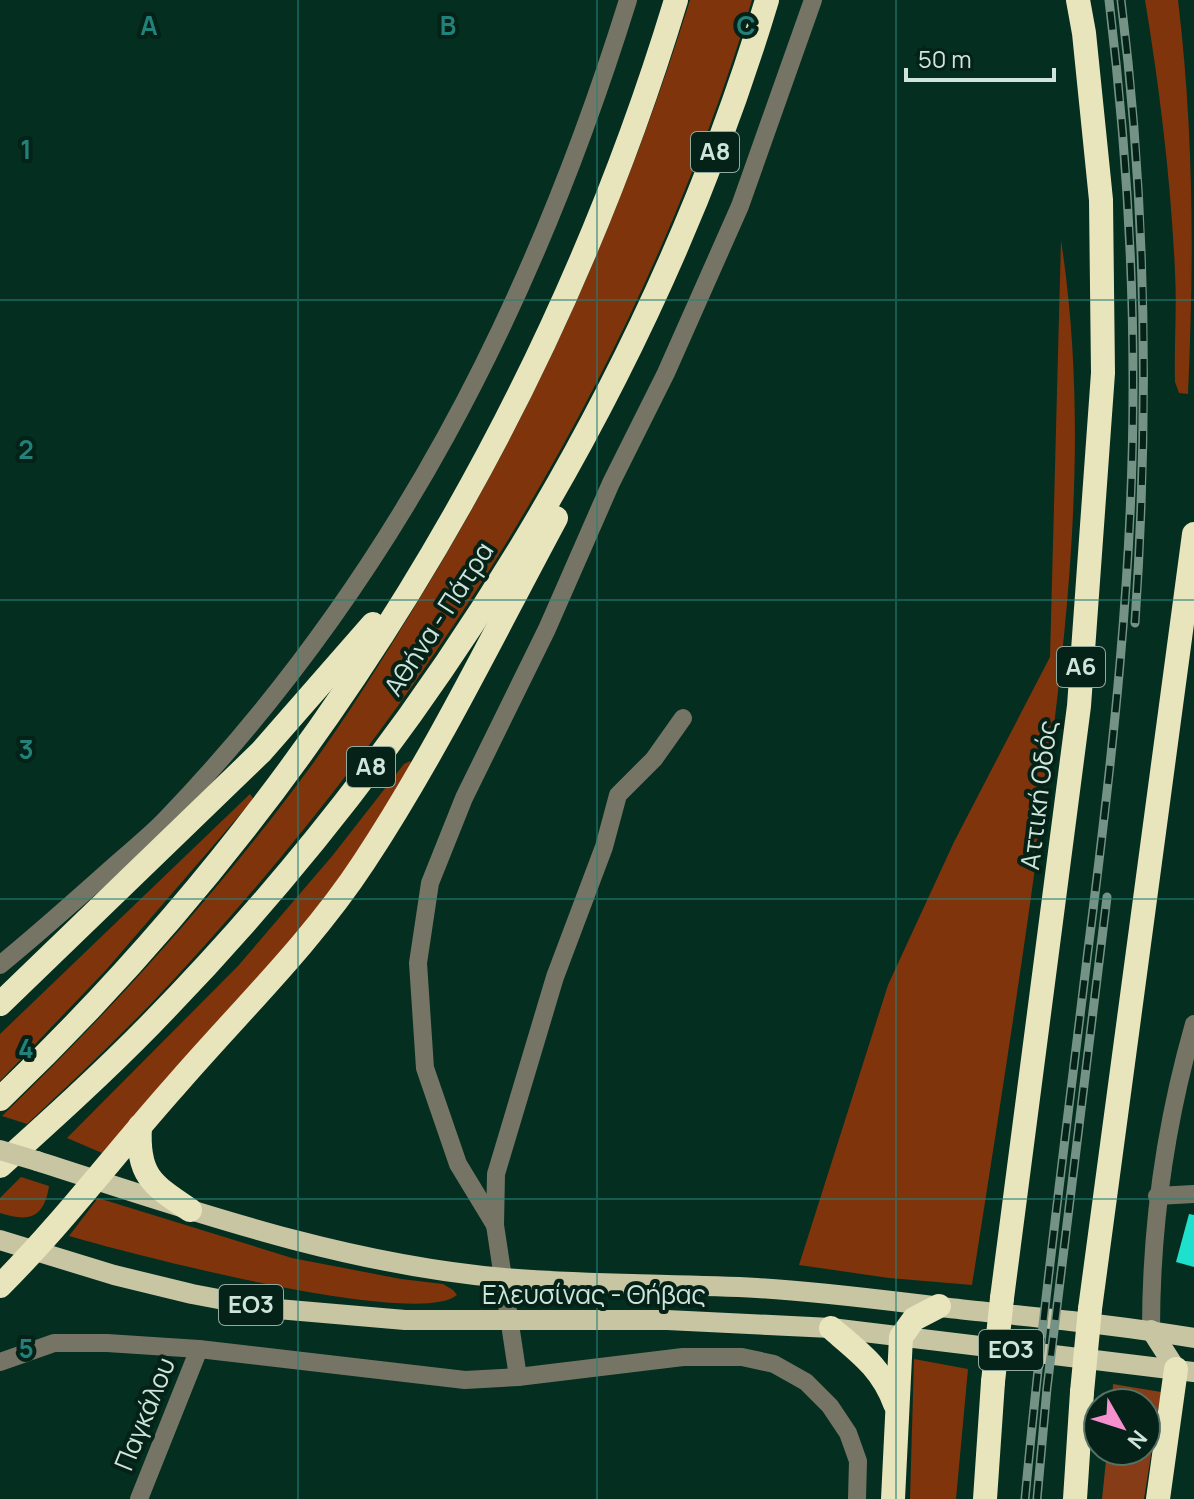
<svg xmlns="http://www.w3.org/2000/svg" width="1194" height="1499" viewBox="0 0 1194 1499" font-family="Manrope,sans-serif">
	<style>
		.green { fill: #7f340c }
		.forest { fill: #863c17 }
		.building { fill: #1de0cd }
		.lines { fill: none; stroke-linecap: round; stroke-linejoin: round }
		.minor { stroke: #767565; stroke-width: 18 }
		.major { stroke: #c8c5a3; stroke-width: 20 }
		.highway { stroke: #e8e5bc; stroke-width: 24 }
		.rail-casing { stroke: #749386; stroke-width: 9 }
		.rail { stroke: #042217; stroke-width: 6; stroke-dasharray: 18; stroke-linecap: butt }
		.major-bridge { stroke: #c8c5a3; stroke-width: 20 }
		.highway-bridge { stroke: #e8e5bc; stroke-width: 24 }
		.grid { fill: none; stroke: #228179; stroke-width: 2; stroke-opacity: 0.55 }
		.labels { text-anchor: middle; stroke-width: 8; stroke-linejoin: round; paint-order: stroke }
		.shield { fill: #042217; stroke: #92aaa0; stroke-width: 2 }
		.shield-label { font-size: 24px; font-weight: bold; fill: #cfe4da }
		.street-label { font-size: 26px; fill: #cfe4da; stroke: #042217 }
		.grid-label { font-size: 26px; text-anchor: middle; font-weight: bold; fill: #228179; stroke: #042217; stroke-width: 8; stroke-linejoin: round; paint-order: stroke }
	</style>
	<rect width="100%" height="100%" fill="#042e1f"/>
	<!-- green -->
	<g class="green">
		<path d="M690 0H752C643 361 440 689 186 966 136 1022 81 1073 27 1124L2 1116C116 1006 221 889 314 762 349 713 381 662 412 611 532 417 622 217 690 0Z"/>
		<path d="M1145 0H1178C1194 133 1194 261 1188 394L1179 393 1175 382C1174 346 1177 309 1175 272 1171 181 1160 91 1145 0Z"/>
		<path d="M1061 240C1089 423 1070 607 1046 788 1024 954 998 1120 972 1285L889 1278 799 1265 888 985 954 842 1050 657Z"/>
		<path d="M410 761 413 768C394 799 376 832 354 861 278 964 187 1056 102 1153L67 1138 238 966 333 855 404 764Z"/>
		<polygon points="250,794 253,798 250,803 106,970 0,1081 0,1034"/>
		<path d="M21 1177 49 1186C44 1219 28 1222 0 1213V1198Z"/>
		<path d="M98 1198 292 1258 401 1279 443 1284 453 1290 457 1295C417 1329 127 1253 69 1236Z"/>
		<polygon points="914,1359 968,1369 956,1499 910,1499"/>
	</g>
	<!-- forest -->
	<polygon class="forest" points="1113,1384 1161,1392 1144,1499 1102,1499 1107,1451 1146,1451 1146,1403 1112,1403"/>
	<!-- building -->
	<polygon class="building" points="1189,1214 1194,1215 1194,1267 1176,1262"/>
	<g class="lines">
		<!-- minor -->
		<g class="minor">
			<path d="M0 965C39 933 76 900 114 866 132 850 151 835 167 818 392 583 532 308 628 0"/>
			<polyline points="1157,1196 1194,1194"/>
			<polyline points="495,1225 458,1164 425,1068 418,963 430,883 464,798 547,629 611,483 666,373 740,206 813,0"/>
			<path d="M1151 1330C1151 1226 1165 1125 1194 1024"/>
			<polyline points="0,1362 54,1343 107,1343 199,1349 465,1380 518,1377 683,1357 742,1357 774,1364 806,1382 830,1406 848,1433 858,1461 857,1499"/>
			<polyline points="518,1377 495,1225 496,1174 555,977 604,847 618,795 654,759 683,718"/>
			<polyline points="139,1499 199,1349"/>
		</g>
		<!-- major -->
		<g class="major">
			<path d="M37 1161C190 1210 342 1264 504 1278 588 1285 673 1284 757 1288 827 1292 897 1302 967 1310 1042 1318 1119 1325 1194 1338"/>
			<polyline points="0,1240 114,1275 192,1294 266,1308 405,1320 667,1320 831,1328 1194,1372"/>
			<polyline points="1151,1330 1176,1369"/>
		</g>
		<!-- highway -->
		<g class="highway">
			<polyline points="0,1004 261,752 373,624"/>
			<path d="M0 1099C314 799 550 416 676 0"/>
			<path d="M140 1126C137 1175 151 1184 190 1210"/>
			<path d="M0 1166C51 1120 102 1074 150 1025 428 741 652 382 767 0"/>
			<path d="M0 1286C63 1223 117 1151 176 1085 239 1012 311 943 364 862 436 753 494 633 556 518"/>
			<polyline points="1002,1298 1079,706 1103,373 1101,200 1084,33 1078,0"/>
			<polyline points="1090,1309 1194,534"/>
			<path d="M831 1328C859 1352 882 1368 895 1404"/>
			<polyline points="893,1499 901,1337 914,1319 939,1306"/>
			<polyline points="985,1499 993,1382"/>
			<polyline points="1075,1499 1082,1392"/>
			<polyline points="1158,1499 1176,1369"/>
		</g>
		<defs>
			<g id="rail">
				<path d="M1121 0C1147 209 1149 413 1135 623"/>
				<path d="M1025 1499C1042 1316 1066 1133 1088 950 1112 761 1134 569 1133 377 1133 251 1124 125 1109 0"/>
				<polyline points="1037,1499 1047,1388 1107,897"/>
			</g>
		</defs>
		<!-- rail casing -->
		<use href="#rail" class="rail-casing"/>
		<!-- rail -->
		<use href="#rail" class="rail"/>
		<!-- major-bridge -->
		<polyline class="major-bridge" points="0,1150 37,1161"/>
		<!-- highway-bridge -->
		<g class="highway-bridge">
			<polyline points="993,1382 1002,1298"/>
			<polyline points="1082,1392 1090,1309"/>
		</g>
	</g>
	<!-- grid -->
	<path class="grid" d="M298 0V1499M597 0V1499M896 0V1499M0 300H1194M0 600H1194M0 899H1194M0 1199H1194"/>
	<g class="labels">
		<!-- shield labels -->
		<g class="shield">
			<rect x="691" y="132" width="48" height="40" rx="6"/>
			<rect x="1057" y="647" width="48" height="40" rx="6"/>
			<rect x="347" y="747" width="48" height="40" rx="6"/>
			<rect x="219" y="1285" width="64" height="40" rx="6"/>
			<rect x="979" y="1330" width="64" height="40" rx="6"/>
		</g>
		<g class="shield-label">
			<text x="715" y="160">Α8</text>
			<text x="1081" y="675">Α6</text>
			<text x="371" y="775">Α8</text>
			<text x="251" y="1313">ΕΟ3</text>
			<text x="1011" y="1358">ΕΟ3</text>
		</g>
		<!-- street labels -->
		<g class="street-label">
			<text transform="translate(439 619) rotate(-57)" y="9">Αθήνα - Πάτρα</text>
			<text transform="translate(1039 795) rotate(-83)" y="9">Αττική Οδός</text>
			<text x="594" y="1304">Ελευσίνας - Θήβας</text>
			<text transform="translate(145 1414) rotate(-68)" y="9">Παγκάλου</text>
		</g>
	</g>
	<g class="grid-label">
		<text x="149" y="35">A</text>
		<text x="448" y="35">B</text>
		<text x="746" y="35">C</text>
		<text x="26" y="159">1</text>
		<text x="26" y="459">2</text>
		<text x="26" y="759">3</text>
		<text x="26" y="1058">4</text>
		<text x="26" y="1358">5</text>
	</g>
	<!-- north arrow -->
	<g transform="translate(1122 1427) rotate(129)"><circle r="38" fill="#042217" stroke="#557065" stroke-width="2"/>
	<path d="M0-6L14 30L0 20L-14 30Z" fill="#f790ce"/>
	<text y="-12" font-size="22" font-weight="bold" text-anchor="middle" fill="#cfe4da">N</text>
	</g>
	<!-- scale -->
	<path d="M906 68v12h148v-12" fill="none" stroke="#cfe4da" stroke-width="4"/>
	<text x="918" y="68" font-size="24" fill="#cfe4da" stroke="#042217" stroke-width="6" paint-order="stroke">50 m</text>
</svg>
